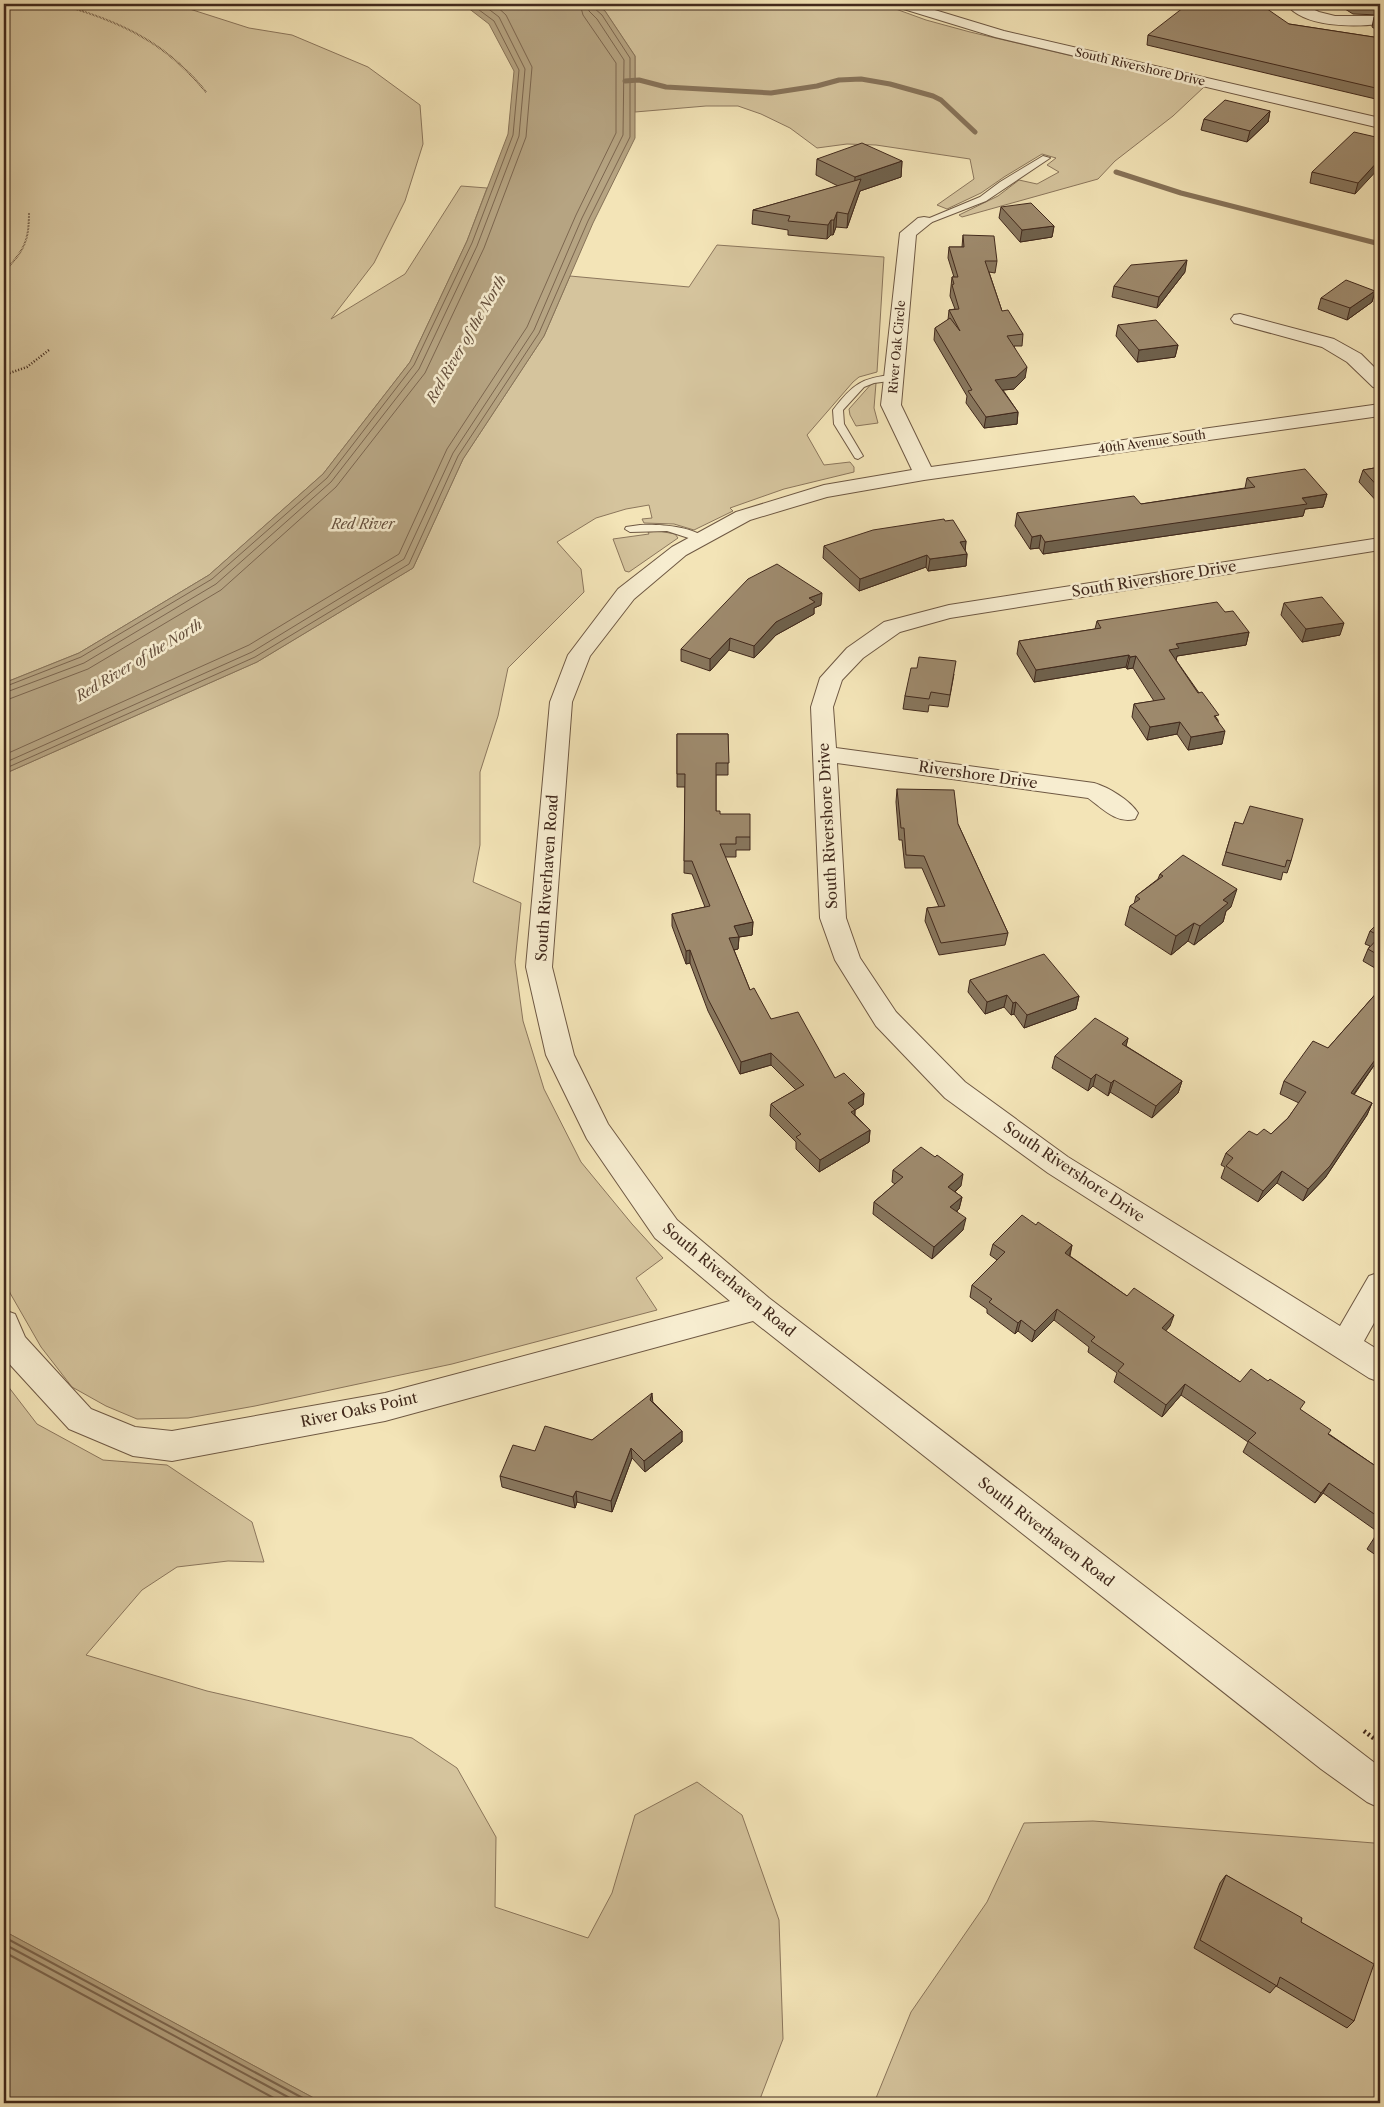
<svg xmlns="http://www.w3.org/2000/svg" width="1384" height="2107" viewBox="0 0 1384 2107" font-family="'Libre Caslon Text',serif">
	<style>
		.green { fill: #d5c49d; stroke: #8b765c }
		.water { fill: #b6a482; stroke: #877359 }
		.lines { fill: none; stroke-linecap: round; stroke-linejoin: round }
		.shore-far1 { stroke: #7c664f; stroke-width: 1 }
		.shore { stroke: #7c664f; stroke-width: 2 }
		.stream { stroke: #877359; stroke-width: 5 }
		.service-casing { stroke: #6e5843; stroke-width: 2 }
		.minor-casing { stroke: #6e5843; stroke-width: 2 }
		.path-far2 { stroke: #41291c; stroke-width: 2; stroke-dasharray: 0.5 1; stroke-linecap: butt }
		.path-far1 { stroke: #41291c; stroke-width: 2.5; stroke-dasharray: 1 2; stroke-linecap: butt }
		.path { stroke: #41291c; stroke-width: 4.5; stroke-dasharray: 2 3; stroke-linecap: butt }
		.service { fill: #f7edd0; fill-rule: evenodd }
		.minor { fill: #f7edd0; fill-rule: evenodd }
		.wall { fill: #88775e; stroke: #41291c }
		.shaded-wall { fill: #6f614c; stroke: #41291c }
		.building { fill: #9e8a6d; stroke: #41291c }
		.labels { text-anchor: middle; stroke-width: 5; stroke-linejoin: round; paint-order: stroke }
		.far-street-label { font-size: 12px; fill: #41291c; stroke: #f7edd0 }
		.far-water-label { font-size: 14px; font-style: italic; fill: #644e3b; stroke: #f7edd0 }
		.street-label { font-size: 15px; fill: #41291c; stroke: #f7edd0 }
	</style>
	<rect width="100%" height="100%" fill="#f3e4b7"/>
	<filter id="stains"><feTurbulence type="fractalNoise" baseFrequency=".004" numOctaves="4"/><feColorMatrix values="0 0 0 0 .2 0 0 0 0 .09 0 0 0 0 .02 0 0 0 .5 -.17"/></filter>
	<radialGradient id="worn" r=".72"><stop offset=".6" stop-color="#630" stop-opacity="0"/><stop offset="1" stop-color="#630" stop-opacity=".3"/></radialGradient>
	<!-- green -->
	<g class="green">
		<polygon points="4,4 174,4 249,28 292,35 368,67 420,105 423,144 405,201 374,263 331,319 405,274 461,186 487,188 467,241 410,362 323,474 209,575 79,653 4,683"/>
		<polygon points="596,4 882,4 926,20 970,32 1204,87 1173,116 1115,161 1098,179 962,217 959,215 998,196 1019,180 1037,184 1059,172 1047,165 1056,158 1042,154 1004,177 981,193 947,209 937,205 974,179 970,159 876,145 847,144 817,148 790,128 761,114 738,106 706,106 635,112 635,56 605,11"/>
		<polygon points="717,245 884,257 877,372 859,377 853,382 807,435 824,465 850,462 854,467 854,472 784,489 730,508 733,511 694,530 674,524 644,523 642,519 652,518 649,505 626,509 596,518 557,542 581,569 584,592 508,668 498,716 480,772 480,845 473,882 521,903 515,962 523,1021 544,1089 581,1162 632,1224 663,1258 636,1278 657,1310 452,1364 255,1406 188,1418 137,1419 106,1406 72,1387 41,1347 10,1293 4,1273 4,774 257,662 413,568 463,459 544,336 570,276 689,287"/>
		<polygon points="873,382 876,383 874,408 878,423 856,426 850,415 849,409"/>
		<polygon points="659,531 675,534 678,538 629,572 625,571 613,539 649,534 648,532"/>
		<polygon points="4,1381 37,1424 103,1460 167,1465 252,1522 264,1562 228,1561 177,1567 142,1590 86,1655 207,1691 412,1738 457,1768 496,1837 495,1907 588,1938 612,1893 635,1815 697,1782 742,1815 779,1920 783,2039 760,2099 764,2103 323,2103 4,1931"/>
		<polygon points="1093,1821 1374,1843 1380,1848 1380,2103 874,2103 911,2012 987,1902 1024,1823"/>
	</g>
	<!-- water -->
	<g class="water">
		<polygon points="463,4 596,4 605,11 635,56 635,138 593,223 544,336 463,459 413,568 257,662 4,774 4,683 79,653 209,575 323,474 410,362 467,241 508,134 514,71 489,24"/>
		<polygon points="4,1931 32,1946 323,2103 4,2103"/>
	</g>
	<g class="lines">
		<!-- shore-far1 -->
		<g class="shore-far1">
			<polyline points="4,687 81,657 212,579 327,478 414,365 472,243 513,135 519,70 494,21 471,4"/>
			<polyline points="4,693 84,663 216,584 331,482 419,369 477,246 519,136 525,69 499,17 482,4"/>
			<polyline points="4,701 88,669 221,590 336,487 425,373 484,248 526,137 532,67 506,15 494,4"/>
			<polyline points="4,755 249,645 399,554 447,449 527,327 576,215 616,133 616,63 583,15 580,4"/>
			<polyline points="4,763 252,652 404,559 453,453 534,330 582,218 623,135 624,60 597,19 589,11 587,4"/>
			<polyline points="4,769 255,657 409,564 458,456 539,333 588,221 630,137 630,58 602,15 594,8 594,4"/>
		</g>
		<!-- shore -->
		<g class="shore">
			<polyline points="4,1937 312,2103"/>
			<polyline points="4,1944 299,2103"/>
			<polyline points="4,1952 283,2103"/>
		</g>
		<!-- stream -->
		<g class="stream">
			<polyline points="625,81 639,80 666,87 771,93 817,86 839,80 861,79 890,84 933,96 941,100 975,132"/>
			<polyline points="1116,172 1181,193 1380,244"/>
		</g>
		<defs>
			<g id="service">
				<polygon points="1043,156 1050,158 986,201 927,224 920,222 980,197 1000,182"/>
				<path d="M894 375 897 376V380L874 383 864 387 843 410 844 424 863 456 858 459 855 458 834 424 833 410C852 385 862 377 894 375Z"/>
				<path d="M640 525C658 524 693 526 706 539L701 542 667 531 630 532 625 529 626 527Z"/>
			</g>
			<g id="minor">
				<polygon points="895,4 915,4 1004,31 1380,118 1380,128 995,37 897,7"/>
				<path d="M1286 4H1302L1319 12 1335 16H1380V24C1354 27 1304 28 1286 4Z"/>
				<polygon points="924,217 930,218 932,222 916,235 901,405 931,467 1380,404 1380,416 924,480 827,497 750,520 686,555 634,599 590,656 572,702 552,967 574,1055 608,1124 677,1220 769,1298 1380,1767 1380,1808 1367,1802 1321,1769 753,1321 385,1421 172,1461 133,1456 69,1429 4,1358 4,1310 15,1314 25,1337 91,1409 135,1427 172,1431 385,1393 730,1301 655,1238 587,1139 546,1055 526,967 550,702 568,655 618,589 672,547 736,512 824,485 912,470 881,405 900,233 918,218"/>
				<polygon points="1240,314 1334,339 1361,354 1380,373 1380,389 1373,387 1347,362 1322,347 1234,323 1231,319 1234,315"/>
				<path d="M1380 538V550L950 618 900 632 863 658 842 680 833 707 836 748 1094 783C1108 787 1130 800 1138 813L1135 819C1116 824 1102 808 1088 798L837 763 846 918 860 958 896 1012 965 1082 1068 1157 1340 1326 1369 1276 1380 1272V1312L1364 1341 1380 1351V1382L1369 1378 1048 1173 945 1098 876 1026 835 960 820 918 811 707 820 678 847 648 884 622 949 605Z"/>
			</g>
		</defs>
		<!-- service casing -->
		<use href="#service" class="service-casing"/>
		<!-- minor casing -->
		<use href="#minor" class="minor-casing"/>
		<!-- path-far2 -->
		<g class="path-far2">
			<polyline points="4,4 6,4"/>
			<path d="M59 4C121 22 164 41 206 92"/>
			<path d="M4 272C24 250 29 242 29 212"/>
		</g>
		<!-- path-far1 -->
		<polyline class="path-far1" points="4,375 27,367 49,350"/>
		<!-- path -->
		<polyline class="path" points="1364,1731 1380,1743"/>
		<!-- service -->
		<use href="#service" class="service"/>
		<!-- minor -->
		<use href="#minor" class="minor"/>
	</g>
	<!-- wall -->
	<g class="wall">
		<polygon points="975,4 1009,4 986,7"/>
		<polygon points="1337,4 1380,4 1380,15 1353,14"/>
		<polygon points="1380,16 1380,32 1372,27 1374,17"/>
		<polygon points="1289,24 1380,38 1380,100 1147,45 1148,35"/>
		<polygon points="1270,111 1268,122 1247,142 1201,130 1204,119"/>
		<polygon points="1380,138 1355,194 1310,183 1312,172"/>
		<polygon points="817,159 902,161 901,177 860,191 847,228 836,227 833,235 831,235 827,239 788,235 788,230 752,224 753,210 838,186 816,175"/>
		<polygon points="1001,207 1054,226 1052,237 1020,242 999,218"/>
		<polygon points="963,235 997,261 995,273 989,272 1002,311 1023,334 1022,346 1014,346 1025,378 1014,389 1003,390 1018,412 1017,424 984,428 966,403 967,396 934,340 935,328 948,320 949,310 955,309 950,296 952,277 954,277 948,258 949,247 962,247"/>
		<polygon points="1185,272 1157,308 1112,297 1114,286"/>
		<polygon points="1375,291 1372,302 1347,320 1318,309 1321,298"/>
		<polygon points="1118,325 1178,345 1175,357 1137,362 1116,336"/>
		<polygon points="1380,467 1380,505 1359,482 1363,470"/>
		<polygon points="1247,478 1327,494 1323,507 1305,509 1303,516 1043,554 1039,548 1030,549 1015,526 1017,513 1141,504 1245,488"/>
		<polygon points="945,521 966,541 965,550 967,554 966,566 928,571 926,567 859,591 823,558 824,546"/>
		<polygon points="1284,603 1340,635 1302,642 1281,615"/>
		<polygon points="821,605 814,608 814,614 776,635 754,658 729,650 710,671 681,661 681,649"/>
		<polygon points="1225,612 1249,632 1246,645 1177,656 1176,660 1218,720 1222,744 1188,750 1177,734 1147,740 1132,717 1134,704 1154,701 1133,668 1127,669 1126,667 1034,682 1017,654 1019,641 1095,629 1097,621"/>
		<polygon points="917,668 954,674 948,707 929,705 928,712 903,709 905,696"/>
		<polygon points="677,734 728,734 728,775 716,775 716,811 750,837 750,850 736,850 736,857 725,857 753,922 752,935 739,937 738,949 734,950 750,990 771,1019 835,1078 864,1093 863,1105 855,1110 855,1115 870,1130 869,1142 819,1172 796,1149 796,1142 770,1116 771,1104 796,1090 771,1065 740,1074 708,1011 690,963 686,964 672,926 672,914 705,907 692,874 684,873 685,787 677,787"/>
		<polygon points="897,789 958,824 1008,933 1005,945 939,955 925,921 927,908 939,907 922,868 905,868 902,840 899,840 896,802"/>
		<polygon points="1235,822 1291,861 1287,873 1283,872 1281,880 1222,865"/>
		<polygon points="1160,874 1231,907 1226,911 1223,922 1194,945 1188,941 1171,955 1125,925 1130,906 1134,904 1136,896 1158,879"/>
		<polygon points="1380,921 1380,971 1363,961 1368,949 1370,946 1365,944 1370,931"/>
		<polygon points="970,980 1079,996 1076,1009 1024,1028 1014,1014 1011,1015 1004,1007 985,1014 968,992"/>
		<polygon points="1380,989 1380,1068 1375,1064 1354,1095 1372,1103 1367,1115 1325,1178 1303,1201 1277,1183 1258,1202 1221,1178 1225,1167 1221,1165 1226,1153 1257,1135 1271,1134 1288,1118 1299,1103 1280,1094 1284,1081 1328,1048"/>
		<polygon points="1128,1038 1126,1046 1182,1081 1178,1093 1152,1118 1110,1092 1108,1096 1093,1086 1088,1091 1052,1068 1055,1056"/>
		<polygon points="893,1170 961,1186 955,1192 962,1197 959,1209 957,1211 963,1230 932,1259 873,1214 874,1202 895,1184 892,1182"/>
		<polygon points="1036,1225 1072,1245 1070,1256 1170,1326 1165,1331 1240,1382 1301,1410 1329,1434 1380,1469 1380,1468 1380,1558 1367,1549 1378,1532 1323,1493 1315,1503 1243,1452 1248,1442 1181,1395 1162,1417 1114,1382 1117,1373 1088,1352 1089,1347 1054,1320 1032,1342 1018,1331 1015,1334 987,1313 987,1309 970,1297 972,1285 997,1260 990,1255 993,1244"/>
		<polygon points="653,1402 682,1431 682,1442 645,1472 632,1458 612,1512 577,1502 575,1508 502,1487 500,1476 535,1451 592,1440"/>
		<polygon points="1226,1875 1301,1922 1354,2021 1347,2028 1276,1986 1270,1993 1194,1948 1220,1883"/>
	</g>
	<!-- shaded-wall -->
	<g class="shaded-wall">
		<polygon points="987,4 1009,4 986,7"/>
		<polygon points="1270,111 1268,122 1247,142 1250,131"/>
		<polygon points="1380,159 1380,167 1355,194 1358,183"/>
		<polygon points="902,161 901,177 860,191 847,228 848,214 854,193 855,177"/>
		<polygon points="837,212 836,227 833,235 834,220"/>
		<polygon points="831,220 831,235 827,239 828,225"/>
		<polygon points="1054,226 1052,237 1020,242 1022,230"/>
		<polygon points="1187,260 1185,272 1157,308 1159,297"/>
		<polygon points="1375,291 1372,302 1347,320 1350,308"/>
		<polygon points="1178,345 1175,357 1137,362 1139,350"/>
		<polygon points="1027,367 1025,378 1014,389 993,391 995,380"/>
		<polygon points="1018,412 1017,424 984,428 986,417"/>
		<polygon points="1327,494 1323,507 1305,509 1303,516 1043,554 1045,542"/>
		<polygon points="1041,535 1039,548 1030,549 1032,537"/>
		<polygon points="966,541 965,553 960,542"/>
		<polygon points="967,554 966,566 928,571 930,559"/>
		<polygon points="927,555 926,567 859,591 860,579"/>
		<polygon points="822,593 821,605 814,608 814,614 776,635 754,658 754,646 776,622 809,598"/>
		<polygon points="1344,623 1340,635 1302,642 1306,629"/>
		<polygon points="1249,632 1246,645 1177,656 1176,661 1169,650 1176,644"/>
		<polygon points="730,638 729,650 710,671 710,659"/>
		<polygon points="1129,655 1126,667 1034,682 1036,670"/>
		<polygon points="1136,656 1133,668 1127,669 1130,657"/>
		<polygon points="1180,722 1177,734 1147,740 1150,727"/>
		<polygon points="1225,731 1222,744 1188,750 1191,737"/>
		<polygon points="1237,889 1231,907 1226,911 1223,922 1194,945 1200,926 1223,900"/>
		<polygon points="753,922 752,935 739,937 738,949 729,951 729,938 734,926"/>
		<polygon points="1194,923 1188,941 1171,955 1176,936"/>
		<polygon points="690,950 690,963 686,964 686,951"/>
		<polygon points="1007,995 1004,1007 985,1014 987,1002"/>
		<polygon points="1079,996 1076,1009 1024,1028 1027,1015"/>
		<polygon points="1016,1002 1014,1014 1011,1015 1013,1003"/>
		<polygon points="1128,1038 1125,1050 1122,1044"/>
		<polygon points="1380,1052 1375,1064 1346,1105 1351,1093"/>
		<polygon points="771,1053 771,1065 740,1074 741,1062"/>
		<polygon points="1096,1074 1093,1086 1088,1091 1091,1079"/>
		<polygon points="1114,1080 1110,1092 1108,1096 1111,1083"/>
		<polygon points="1182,1081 1178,1093 1152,1118 1156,1106"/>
		<polygon points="864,1093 863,1105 855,1110 854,1122 848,1103"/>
		<polygon points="1372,1103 1367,1115 1325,1178 1303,1201 1308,1189"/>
		<polygon points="870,1130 869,1142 819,1172 820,1160"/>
		<polygon points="1282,1171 1277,1183 1258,1202 1263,1191"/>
		<polygon points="963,1174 961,1186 946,1199 948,1187"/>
		<polygon points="962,1197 959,1209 948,1218 950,1207"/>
		<polygon points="966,1218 963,1230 932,1259 934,1247"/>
		<polygon points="1072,1245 1069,1257 1065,1253"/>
		<polygon points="1057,1309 1054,1320 1032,1342 1035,1331"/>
		<polygon points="1174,1315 1170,1326 1158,1340 1162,1328"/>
		<polygon points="1021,1320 1018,1331 1015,1334 1018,1323"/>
		<polygon points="1185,1384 1181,1395 1162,1417 1166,1405"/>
		<polygon points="652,1393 653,1404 650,1400"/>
		<polygon points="682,1431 682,1442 645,1472 644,1461"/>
		<polygon points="631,1448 632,1458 612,1512 611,1501"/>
		<polygon points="1329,1483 1323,1493 1315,1503 1321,1493"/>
		<polygon points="576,1491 577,1502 575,1508 573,1497"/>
	</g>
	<!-- building -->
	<g class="building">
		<polygon points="1188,4 1260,4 1289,24 1380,38 1380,89 1148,35"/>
		<polygon points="1355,4 1380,4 1380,5"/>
		<polygon points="1380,16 1380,20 1374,17"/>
		<polygon points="1225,100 1270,111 1250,131 1204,119"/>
		<polygon points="1354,132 1380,138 1380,159 1358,183 1312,172"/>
		<polygon points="862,143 902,161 855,177 817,159"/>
		<polygon points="861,179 848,214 837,212 834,220 831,220 828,225 788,221 790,216 753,210"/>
		<polygon points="1031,203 1054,226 1022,230 1001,207"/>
		<polygon points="963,235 994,236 997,261 985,261 1002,311 1008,310 1023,334 1007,336 1027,367 1016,377 995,380 1018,412 986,417 968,391 972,390 935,328 950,318 960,331 949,310 959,309 952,285 954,284 952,277 958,277 949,247 964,247"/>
		<polygon points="1187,260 1159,297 1114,286 1131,265"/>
		<polygon points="1346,280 1375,291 1350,308 1321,298"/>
		<polygon points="1156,320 1178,345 1139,350 1118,325"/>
		<polygon points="1380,467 1380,489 1363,470"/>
		<polygon points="1305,469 1327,494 1302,498 1307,504 1045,542 1041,535 1032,537 1017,513 1134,496 1141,504 1255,487 1247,478"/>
		<polygon points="944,519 945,521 953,520 966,541 960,542 967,554 930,559 927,555 860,579 824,546 873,530"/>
		<polygon points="777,564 822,593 809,598 815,602 776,622 754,646 730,638 710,659 681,649 748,579"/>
		<polygon points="1322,597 1344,623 1306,629 1284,603"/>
		<polygon points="1217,602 1225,612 1233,611 1249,632 1176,644 1179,648 1169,650 1198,693 1202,692 1219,715 1214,716 1225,731 1191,737 1180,722 1150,727 1134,704 1165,699 1136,656 1130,657 1129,655 1036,670 1019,641 1101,628 1097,621"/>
		<polygon points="919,657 956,661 950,695 931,692 929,699 905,696 911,668 917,668"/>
		<polygon points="677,734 728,734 729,763 716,763 716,811 720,811 720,814 750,814 750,837 736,837 736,844 720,844 753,922 734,926 739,937 729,938 750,990 754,988 771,1019 798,1012 835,1078 844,1073 864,1093 848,1103 855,1110 851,1112 870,1130 820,1160 796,1137 801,1134 771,1104 804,1085 771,1053 741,1062 708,999 690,950 686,951 672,914 710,906 692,861 684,861 685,774 677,774"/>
		<polygon points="897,789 954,790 958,824 1008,933 941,943 927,908 945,906 924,856 906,855 904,828 901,828"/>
		<polygon points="1250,806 1303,819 1291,861 1287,860 1285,867 1226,852 1235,822 1243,824"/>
		<polygon points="1183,855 1237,889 1223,900 1228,903 1200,926 1194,923 1176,936 1130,906 1140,899 1136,896 1163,876 1160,874"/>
		<polygon points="1380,921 1380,956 1368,949 1380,936 1370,931"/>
		<polygon points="1044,954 1079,996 1027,1015 1016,1002 1013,1003 1007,995 987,1002 970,980"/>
		<polygon points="1380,989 1380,1053 1351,1093 1372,1103 1330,1166 1308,1189 1282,1171 1263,1191 1226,1166 1233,1158 1226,1153 1249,1131 1257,1135 1264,1129 1271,1134 1288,1118 1306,1092 1284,1081 1313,1041 1328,1048"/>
		<polygon points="1095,1018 1128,1038 1122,1044 1182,1081 1156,1106 1114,1080 1111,1083 1096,1074 1091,1079 1055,1056"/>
		<polygon points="921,1147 935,1157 937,1155 963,1174 948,1187 962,1197 950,1207 966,1218 934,1247 874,1202 903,1177 893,1170"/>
		<polygon points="1022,1215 1036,1225 1038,1222 1072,1245 1065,1253 1127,1296 1134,1288 1174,1315 1162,1328 1240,1382 1251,1369 1268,1381 1270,1379 1305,1402 1300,1409 1331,1430 1328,1434 1380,1469 1380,1468 1380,1518 1329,1483 1321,1493 1248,1441 1256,1433 1185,1384 1166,1405 1118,1371 1124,1364 1091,1341 1095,1337 1057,1309 1035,1331 1021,1320 1018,1323 989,1302 992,1299 972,1285 1005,1252 993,1244"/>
		<polygon points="652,1393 650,1400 682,1431 644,1461 631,1448 611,1501 576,1491 573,1497 500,1476 513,1445 535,1451 545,1426 592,1440"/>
		<polygon points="1380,1530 1380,1543 1374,1538"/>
		<polygon points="1226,1875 1302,1918 1301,1922 1374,1964 1354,2021 1280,1977 1277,1986 1200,1940"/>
	</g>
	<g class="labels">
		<!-- far-street labels -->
		<g class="far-street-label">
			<text transform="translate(1140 67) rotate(13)" y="4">South Rivershore Drive</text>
			<text transform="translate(897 347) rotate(-85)" y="4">River Oak Circle</text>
			<text transform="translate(1152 442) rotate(-8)" y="4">40th Avenue South</text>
		</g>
		<!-- far-water labels -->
		<g class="far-water-label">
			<text transform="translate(466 339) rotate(-60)" y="5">Red River of the North</text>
			<text x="363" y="529">Red River</text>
			<text transform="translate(139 660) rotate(-31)" y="5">Red River of the North</text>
		</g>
		<!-- street labels -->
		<g class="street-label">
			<text transform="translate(1154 579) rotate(-9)" y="5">South Rivershore Drive</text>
			<text transform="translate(978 775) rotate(8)" y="5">Rivershore Drive</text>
			<text transform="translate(828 826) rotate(-93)" y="5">South Rivershore Drive</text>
			<text transform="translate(547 878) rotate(-86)" y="5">South Riverhaven Road</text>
			<text transform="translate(1074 1172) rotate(34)" y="5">South Rivershore Drive</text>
			<text transform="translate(729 1280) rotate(40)" y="5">South Riverhaven Road</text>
			<text transform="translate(359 1410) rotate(-12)" y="5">River Oaks Point</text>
			<text transform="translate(1046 1532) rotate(38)" y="5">South Riverhaven Road</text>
		</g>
	</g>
	<!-- margin -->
	<rect width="1384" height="2107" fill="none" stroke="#f3e4b7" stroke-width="20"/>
	<rect x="5" y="5" width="1374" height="2097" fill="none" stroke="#41291c" stroke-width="2.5"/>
	<rect x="10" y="10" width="1364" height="2087" fill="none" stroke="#41291c"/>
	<rect width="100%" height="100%" filter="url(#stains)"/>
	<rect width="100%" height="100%" fill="url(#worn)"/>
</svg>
